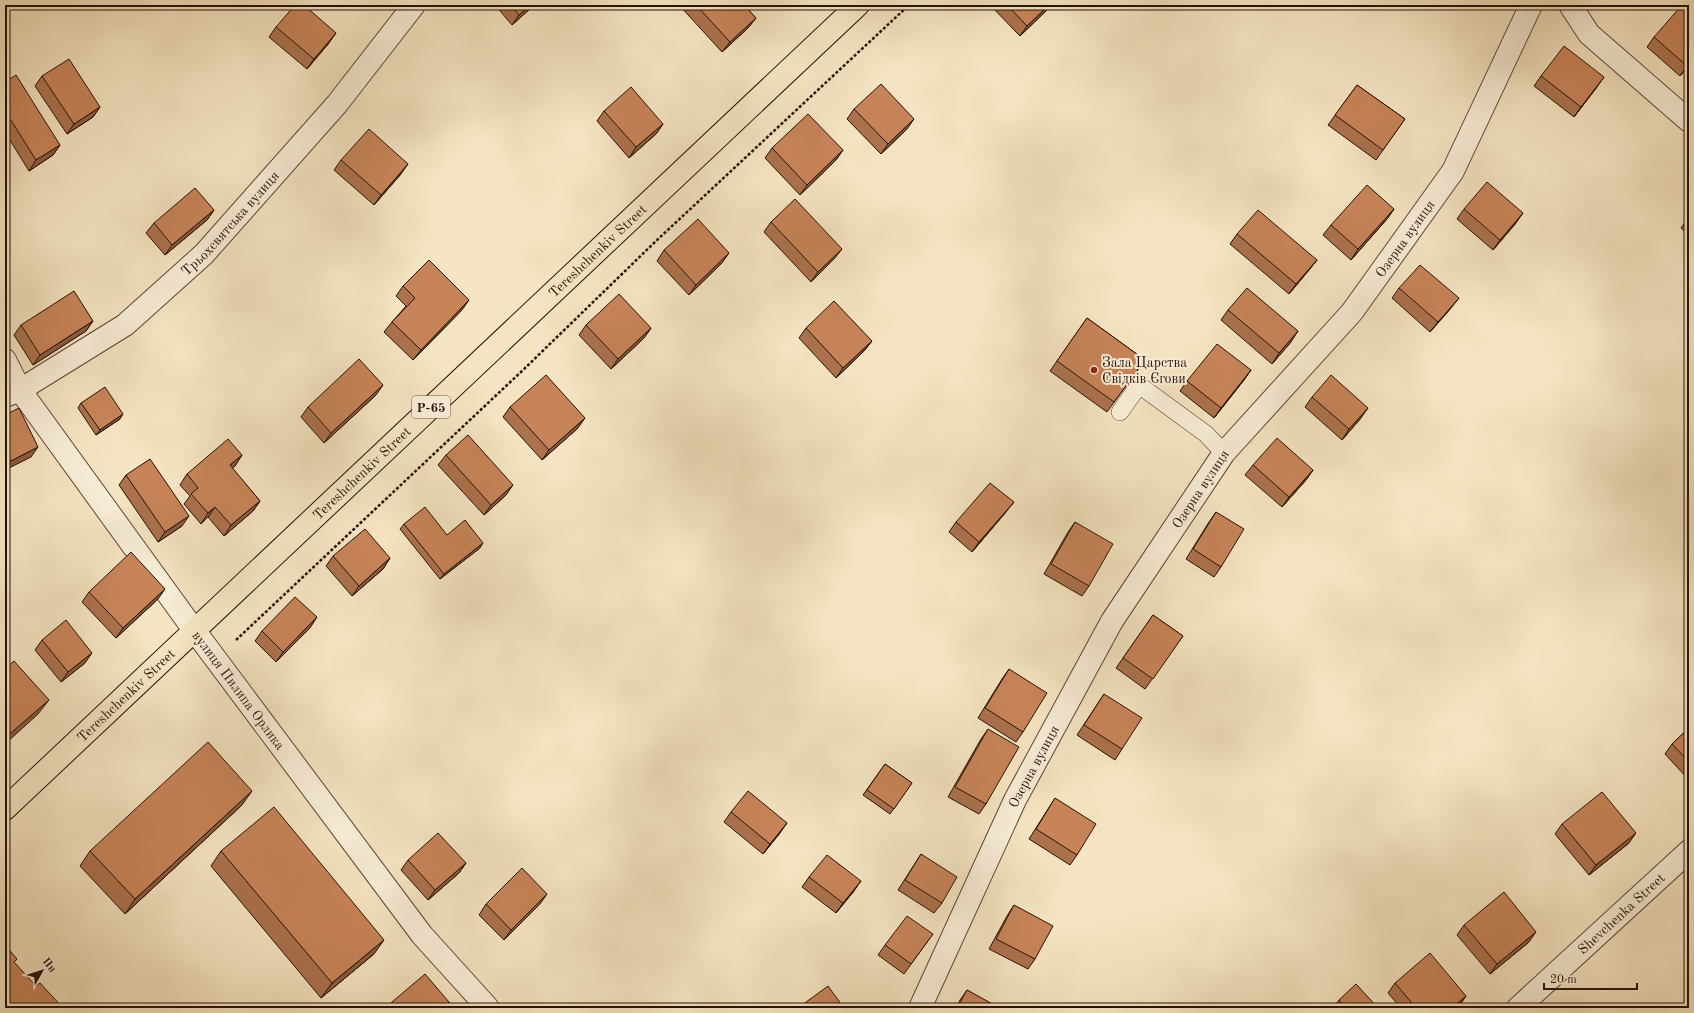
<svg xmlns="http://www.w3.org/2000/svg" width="1694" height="1013" viewBox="0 0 1694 1013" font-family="'Old Standard TT',serif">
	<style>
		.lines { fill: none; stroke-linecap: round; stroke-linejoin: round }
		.service-casing { stroke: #5a4536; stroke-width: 18 }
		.minor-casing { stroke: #5a4536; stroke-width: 24 }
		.primary-casing { stroke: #261008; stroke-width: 24 }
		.path { stroke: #261008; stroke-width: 2.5; stroke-dasharray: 3 2; stroke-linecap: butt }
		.service { stroke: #f8edd7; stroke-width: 17 }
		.minor { stroke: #f8edd7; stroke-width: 22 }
		.primary { stroke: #f5e4c1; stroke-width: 22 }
		.wall { fill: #ab724c; stroke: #261008 }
		.shaded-wall { fill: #8b5c3e; stroke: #261008 }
		.building { fill: #c78458; stroke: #261008 }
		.poi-dot { fill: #8f2418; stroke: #f8edd7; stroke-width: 1.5 }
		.labels { text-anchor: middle; stroke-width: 4; stroke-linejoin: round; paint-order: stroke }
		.shield { fill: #f8edd7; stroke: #655246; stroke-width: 1 }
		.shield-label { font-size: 13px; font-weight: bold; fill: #261008 }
		.street-label { font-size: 14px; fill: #261008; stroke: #f8edd7 }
		.poi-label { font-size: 14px; fill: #261008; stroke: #f8edd7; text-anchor: start }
	</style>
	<rect width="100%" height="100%" fill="#f5e4c1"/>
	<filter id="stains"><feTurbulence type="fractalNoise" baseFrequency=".005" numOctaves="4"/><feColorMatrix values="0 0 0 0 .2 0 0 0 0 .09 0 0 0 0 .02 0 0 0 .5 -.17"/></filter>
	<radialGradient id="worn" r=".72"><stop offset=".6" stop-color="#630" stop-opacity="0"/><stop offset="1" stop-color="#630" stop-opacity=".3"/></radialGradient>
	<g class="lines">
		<defs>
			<polyline id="service" points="1120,412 1139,385 1206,434 1224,453"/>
			<g id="minor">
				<polyline points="1570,5 1589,34 1689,121"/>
				<path id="s1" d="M5 360 20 390 194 630 422 935 488 1008"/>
				<path id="s2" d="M5 396 20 390 125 325 204 254 337 104 414 5"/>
				<path id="s3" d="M920 1008 1015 800 1112 621 1224 453 1352 312 1453 171 1531 5"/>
				<path id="s4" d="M1518 1008 1689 851"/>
			</g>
			<g id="primary">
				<path id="s5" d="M5 809 858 5"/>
			</g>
		</defs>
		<!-- service casing -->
		<use href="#service" class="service-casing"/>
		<!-- minor casing -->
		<use href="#minor" class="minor-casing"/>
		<!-- primary casing -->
		<use href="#primary" class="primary-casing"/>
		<!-- path -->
		<polyline class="path" points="236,640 522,371 656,241 909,5"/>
		<!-- service -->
		<use href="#service" class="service"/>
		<!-- minor -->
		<use href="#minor" class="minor"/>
		<!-- primary -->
		<use href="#primary" class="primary"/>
	</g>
	<!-- wall -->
	<g class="wall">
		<polygon points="495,5 534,5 532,7 512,25"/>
		<polygon points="679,5 744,5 756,18 748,28 722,52"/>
		<polygon points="990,5 1052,5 1020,36"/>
		<polygon points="276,27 329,43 307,69 269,37"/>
		<polygon points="1654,37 1689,65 1680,76 1647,47"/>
		<polygon points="42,76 100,107 93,117 67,134 35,86"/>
		<polygon points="1541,76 1597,87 1574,117 1534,86"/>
		<polygon points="5,82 60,145 53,155 29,171 5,132"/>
		<polygon points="1357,85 1405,119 1376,160 1328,125"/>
		<polygon points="854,109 907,129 881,154 847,119"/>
		<polygon points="604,111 663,124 656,134 629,158 597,121"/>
		<polygon points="772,148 843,150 836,160 800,195 765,158"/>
		<polygon points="341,160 401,174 374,205 334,170"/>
		<polygon points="1394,209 1387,219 1351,260 1323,235 1331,225"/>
		<polygon points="1464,209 1516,223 1493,250 1457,219"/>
		<polygon points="214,210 207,220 165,255 146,233 154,223"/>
		<polygon points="1689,217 1689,235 1681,228"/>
		<polygon points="771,222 834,259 811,282 764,232"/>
		<polygon points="1237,234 1317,260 1309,270 1289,294 1230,244"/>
		<polygon points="664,250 722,263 689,295 657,261"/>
		<polygon points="403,286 462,310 413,360 384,332 392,322 406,306 396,296"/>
		<polygon points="1399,288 1451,308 1430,332 1392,298"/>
		<polygon points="1228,310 1291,342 1272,364 1221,320"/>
		<polygon points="1087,318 1145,360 1107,412 1050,371"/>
		<polygon points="93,321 86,331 33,365 14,335 21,325"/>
		<polygon points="586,325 651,328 644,338 611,369 579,335"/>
		<polygon points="806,328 872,341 864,351 836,378 799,338"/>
		<polygon points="1251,370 1244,380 1214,418 1180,391 1187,381"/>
		<polygon points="376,395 324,443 301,417 308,407"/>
		<polygon points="1312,397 1361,418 1342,440 1305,407"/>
		<polygon points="81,403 120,419 96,435 78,408"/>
		<polygon points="510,407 578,428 542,460 503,417"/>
		<polygon points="242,455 235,466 232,468 260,501 253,511 224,536 208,517 201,524 184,504 190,496 180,485 187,474"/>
		<polygon points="446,455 506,495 484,515 438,465"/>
		<polygon points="1253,465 1313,470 1306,480 1282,507 1245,475"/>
		<polygon points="126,475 182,526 158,542 119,485"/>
		<polygon points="1006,512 972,552 949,532 956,522"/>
		<polygon points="1216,512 1221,567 1214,577 1186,559 1209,522"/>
		<polygon points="1075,522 1089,586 1082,596 1044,574 1068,532"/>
		<polygon points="404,524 447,535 480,548 440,579 400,529"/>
		<polygon points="333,556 390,558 383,569 352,596 326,566"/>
		<polygon points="89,592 158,599 116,638 82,602"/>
		<polygon points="1153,615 1183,636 1145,689 1116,668"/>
		<polygon points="310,628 276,662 255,641 262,631"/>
		<polygon points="42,640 85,663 61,682 35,650"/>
		<polygon points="1009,669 1023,732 1016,742 978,718 1002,679"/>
		<polygon points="1104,694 1122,749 1115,760 1077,735"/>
		<polygon points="1689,728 1689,780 1665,754 1672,744"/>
		<polygon points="988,729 986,804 979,814 948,797 981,739"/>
		<polygon points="885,764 912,783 890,814 863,795"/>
		<polygon points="1055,798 1077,855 1070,865 1029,839 1048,809"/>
		<polygon points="242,805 125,914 80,866 90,851"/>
		<polygon points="731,812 780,833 763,854 724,822"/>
		<polygon points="1562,824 1629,843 1589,875 1555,834"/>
		<polygon points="221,851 374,954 321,998 211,866"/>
		<polygon points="921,854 942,903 934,913 898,890"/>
		<polygon points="408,860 466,863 459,873 428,900 401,870"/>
		<polygon points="809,877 854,891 836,913 802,887"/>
		<polygon points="486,904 540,904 504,940 479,915"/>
		<polygon points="1014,905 1035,959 1028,969 989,949 1007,916"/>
		<polygon points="1464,925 1529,942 1490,974 1457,935"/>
		<polygon points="933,934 904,974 878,955 885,945"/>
		<polygon points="1395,983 1466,996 1459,1006 1456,1008 1401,1008 1388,993"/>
		<polygon points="967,990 998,1008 956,1008 960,1000"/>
		<polygon points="1339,1000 1378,1008 1333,1008"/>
	</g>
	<!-- shaded-wall -->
	<g class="shaded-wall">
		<polygon points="530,5 534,5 532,7 512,25 519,15"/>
		<polygon points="1049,5 1052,5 1020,36 1027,26"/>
		<polygon points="756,18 748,28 722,52 730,42"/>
		<polygon points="336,33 329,43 307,69 314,59"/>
		<polygon points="1689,63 1689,65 1680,76 1687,66"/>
		<polygon points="1604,77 1597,87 1574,117 1581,107"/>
		<polygon points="100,107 93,117 67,134 74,124"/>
		<polygon points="914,119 907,129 881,154 888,144"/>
		<polygon points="663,124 656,134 629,158 636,147"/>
		<polygon points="60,145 53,155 29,171 36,160"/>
		<polygon points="843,150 836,160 800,195 807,185"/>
		<polygon points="408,164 401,174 374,205 381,195"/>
		<polygon points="1394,209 1387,219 1351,260 1358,249"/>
		<polygon points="214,210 207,220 165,255 172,245"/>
		<polygon points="1523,213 1516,223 1493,250 1500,240"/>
		<polygon points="842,249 834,259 811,282 818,272"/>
		<polygon points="729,253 722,263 689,295 696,285"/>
		<polygon points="1317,260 1309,270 1289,294 1296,284"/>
		<polygon points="1459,298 1451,308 1430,332 1438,322"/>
		<polygon points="469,300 462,310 413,360 421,350"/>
		<polygon points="93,321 86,331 33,365 40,355"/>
		<polygon points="651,328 644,338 611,369 618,359"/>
		<polygon points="1298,331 1291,342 1272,364 1279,353"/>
		<polygon points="872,341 864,351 836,378 843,368"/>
		<polygon points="1251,370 1244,380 1214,418 1221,408"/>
		<polygon points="383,385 376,395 324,443 331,433"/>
		<polygon points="1368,408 1361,418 1342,440 1349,429"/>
		<polygon points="123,414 120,419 96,435 100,430"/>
		<polygon points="585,418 578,428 542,460 549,450"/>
		<polygon points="38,447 31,457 5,470 5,464"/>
		<polygon points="242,455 235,466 223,476 230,465"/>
		<polygon points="1313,470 1306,480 1282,507 1289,497"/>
		<polygon points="513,485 506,495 484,515 491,505"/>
		<polygon points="260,501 253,511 224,536 231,525"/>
		<polygon points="1014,502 1006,512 972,552 979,542"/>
		<polygon points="215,507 208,517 201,524 208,513"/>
		<polygon points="189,516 182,526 158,542 165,532"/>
		<polygon points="483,543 480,548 440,579 444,574"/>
		<polygon points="390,558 383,569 352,596 359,586"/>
		<polygon points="165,589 158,599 116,638 123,628"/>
		<polygon points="317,617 310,628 276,662 283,652"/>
		<polygon points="92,653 85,663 61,682 68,672"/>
		<polygon points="49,700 38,714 5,744 5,738"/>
		<polygon points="252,791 242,805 125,914 135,899"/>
		<polygon points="787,823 780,833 763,854 770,844"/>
		<polygon points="1636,833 1629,843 1589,875 1596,865"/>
		<polygon points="466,863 459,873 428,900 435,890"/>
		<polygon points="861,881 854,891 836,913 843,903"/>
		<polygon points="547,894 540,904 504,940 511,930"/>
		<polygon points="1536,932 1529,942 1490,974 1497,964"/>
		<polygon points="384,940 374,954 321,998 332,983"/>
		<polygon points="1466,996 1459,1006 1456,1008 1452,1008"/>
	</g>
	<!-- building -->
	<g class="building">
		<polygon points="295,5 304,5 336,33 314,59 276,27"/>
		<polygon points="511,5 530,5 519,15"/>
		<polygon points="696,5 744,5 756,18 730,42"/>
		<polygon points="1007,5 1049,5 1027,26"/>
		<polygon points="1682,5 1689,11 1689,63 1687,66 1654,37"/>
		<polygon points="1564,46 1604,77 1581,107 1541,76"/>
		<polygon points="69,59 100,107 74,124 42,76"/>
		<polygon points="16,75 60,145 36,160 5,111 5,82"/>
		<polygon points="881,84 914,119 888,144 854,109"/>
		<polygon points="1357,85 1405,119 1383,150 1335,115"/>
		<polygon points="631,87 663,124 636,147 604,111"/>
		<polygon points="808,114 843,150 807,185 772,148"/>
		<polygon points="369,129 408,164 381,195 341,160"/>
		<polygon points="1487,182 1523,213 1500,240 1464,209"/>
		<polygon points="1367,185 1394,209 1358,249 1331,225"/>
		<polygon points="195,188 214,210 172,245 154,223"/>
		<polygon points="795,199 842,249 818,272 771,222"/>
		<polygon points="1258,210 1317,260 1296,284 1237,234"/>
		<polygon points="698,219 729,253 696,285 664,250"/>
		<polygon points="429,260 469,300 421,350 392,322 415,298 403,286"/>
		<polygon points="1420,265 1459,298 1438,322 1399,288"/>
		<polygon points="1247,288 1298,331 1279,353 1228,310"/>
		<polygon points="74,291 93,321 40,355 21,325"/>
		<polygon points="619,294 651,328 618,359 586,325"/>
		<polygon points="834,301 872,341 843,368 806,328"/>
		<polygon points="1087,318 1145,360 1114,402 1057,361"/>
		<polygon points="1217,344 1251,370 1221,408 1187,381"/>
		<polygon points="359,359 383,385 331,433 308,407"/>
		<polygon points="546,375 585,418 549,450 510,407"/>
		<polygon points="1331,375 1368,408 1349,429 1312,397"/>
		<polygon points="105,387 123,414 100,430 81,403"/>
		<polygon points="19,408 38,447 5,464 5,415"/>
		<polygon points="468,435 513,485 491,505 446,455"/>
		<polygon points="1277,438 1313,470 1289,497 1253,465"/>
		<polygon points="228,439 242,455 230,465 260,501 231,525 215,507 208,513 191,494 198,488 187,474"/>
		<polygon points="150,459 189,516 165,532 126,475"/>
		<polygon points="990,483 1014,502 979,542 956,522"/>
		<polygon points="425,507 447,535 465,520 483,543 444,574 404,524"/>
		<polygon points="1216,512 1244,529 1221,567 1193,549"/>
		<polygon points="1075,522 1113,544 1089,586 1051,564"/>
		<polygon points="365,529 390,558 359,586 333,556"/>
		<polygon points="131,552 165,589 123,628 89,592"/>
		<polygon points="295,597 317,617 283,652 262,631"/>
		<polygon points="1153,615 1183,636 1153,679 1123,658"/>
		<polygon points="66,620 92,653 68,672 42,640"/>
		<polygon points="14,661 49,700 5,738 5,669"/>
		<polygon points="1009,669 1047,693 1023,732 985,708"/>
		<polygon points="1104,694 1142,718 1122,749 1084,725"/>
		<polygon points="1689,728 1689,762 1672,744"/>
		<polygon points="988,729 1019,747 986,804 955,787"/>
		<polygon points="208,742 252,791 135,899 90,851"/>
		<polygon points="885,764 912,783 894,809 867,790"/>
		<polygon points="748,791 787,823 770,844 731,812"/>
		<polygon points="1602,792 1636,833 1596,865 1562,824"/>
		<polygon points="1055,798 1096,824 1077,855 1036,829"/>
		<polygon points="274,807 384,940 332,983 221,851"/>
		<polygon points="438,833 466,863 435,890 408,860"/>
		<polygon points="921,854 957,877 942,903 905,880"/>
		<polygon points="827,855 861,881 843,903 809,877"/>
		<polygon points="522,868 547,894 511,930 486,904"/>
		<polygon points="1504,892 1536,932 1497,964 1464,925"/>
		<polygon points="1014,905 1053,926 1035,959 996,939"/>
		<polygon points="907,916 933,934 911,964 885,945"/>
		<polygon points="5,945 17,959 14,962 36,986 40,983 63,1008 5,1008"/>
		<polygon points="1430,953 1466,996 1452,1008 1416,1008 1395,983"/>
		<polygon points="425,974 454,1008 385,1008"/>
		<polygon points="1356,984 1378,1008 1346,1008 1339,1000"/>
		<polygon points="828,986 844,1008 798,1008"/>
		<polygon points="967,990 998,1007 998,1008 957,1008"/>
	</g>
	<!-- markers -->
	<circle class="poi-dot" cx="1094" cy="370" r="4"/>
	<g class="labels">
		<!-- shield labels -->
		<rect class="shield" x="412" y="396" width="38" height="22" rx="3"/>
		<g class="shield-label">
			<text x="431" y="412">Р-65</text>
		</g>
		<!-- street labels -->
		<g class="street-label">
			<text dy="5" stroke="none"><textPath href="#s2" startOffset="286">Трьохсвятська вулиця</textPath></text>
			<text dy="5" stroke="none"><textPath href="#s3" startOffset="915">Озерна вулиця</textPath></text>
			<text dy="5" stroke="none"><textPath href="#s5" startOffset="814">Tereshchenkiv Street</textPath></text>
			<text dy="5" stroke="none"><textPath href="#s5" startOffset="490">Tereshchenkiv Street</textPath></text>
			<text dy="5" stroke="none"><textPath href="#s3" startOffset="591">Озерна вулиця</textPath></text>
			<text dy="5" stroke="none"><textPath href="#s1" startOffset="405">вулиця Пилипа Орлика</textPath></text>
			<text dy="5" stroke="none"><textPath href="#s5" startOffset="166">Tereshchenkiv Street</textPath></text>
			<text dy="5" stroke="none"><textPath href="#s3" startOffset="267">Озерна вулиця</textPath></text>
			<text dy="5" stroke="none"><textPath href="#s4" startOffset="140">Shevchenka Street</textPath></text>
		</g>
		<!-- poi labels -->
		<g class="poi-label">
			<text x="1102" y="367">Зала Царства<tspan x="1102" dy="16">Свідків Єгови</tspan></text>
		</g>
	</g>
	<!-- margin -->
	<rect width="1694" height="1013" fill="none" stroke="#f5e4c1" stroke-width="20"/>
	<rect x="6" y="6" width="1682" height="1001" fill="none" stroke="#261008" stroke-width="2"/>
	<rect x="10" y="10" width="1674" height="993" fill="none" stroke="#261008"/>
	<!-- north arrow -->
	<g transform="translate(42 971) rotate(51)" stroke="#f8edd7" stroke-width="3" paint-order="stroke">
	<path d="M0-3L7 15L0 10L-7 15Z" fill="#261008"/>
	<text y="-6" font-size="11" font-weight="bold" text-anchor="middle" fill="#261008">Пн</text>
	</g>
	<!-- scale -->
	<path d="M1544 983v6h93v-6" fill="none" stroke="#261008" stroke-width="2"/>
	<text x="1550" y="983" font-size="12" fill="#261008" stroke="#f8edd7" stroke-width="3" paint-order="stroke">20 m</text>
	<rect width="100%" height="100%" filter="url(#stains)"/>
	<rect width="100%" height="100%" fill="url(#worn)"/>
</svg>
